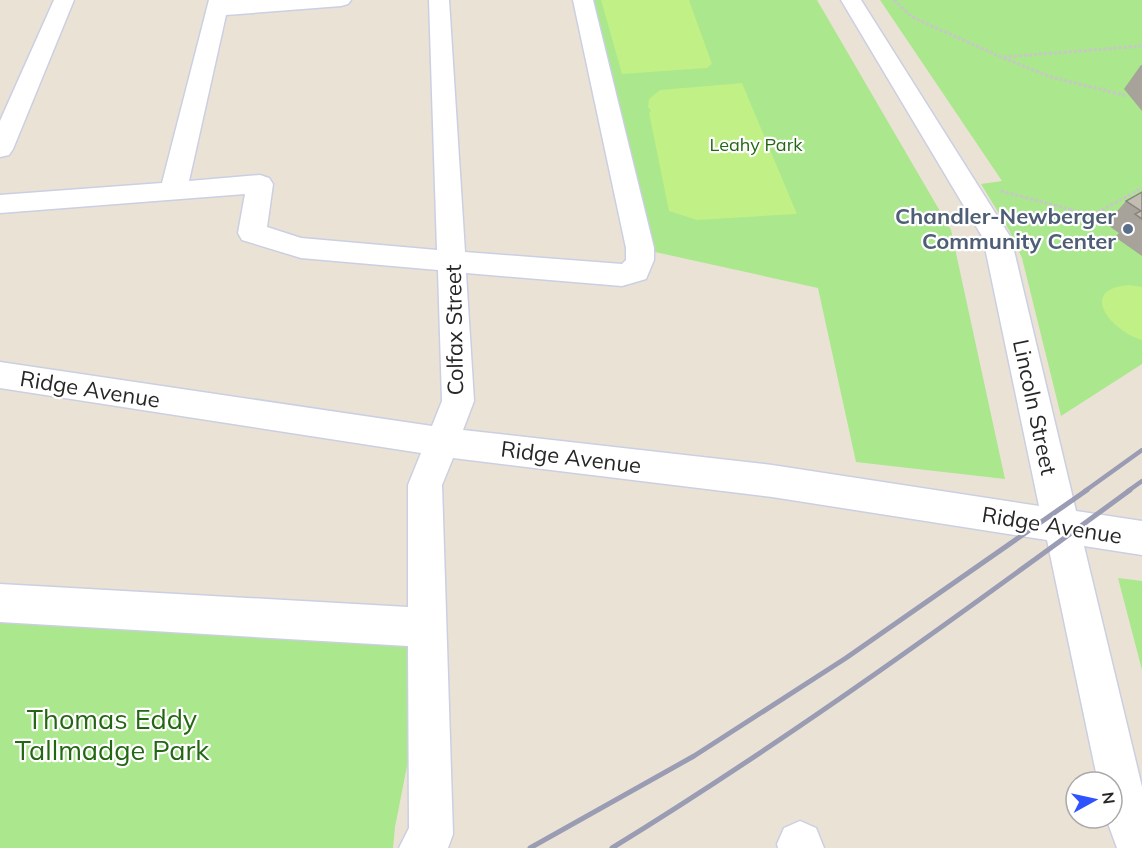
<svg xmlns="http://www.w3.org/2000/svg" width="1142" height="848" viewBox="0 0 1142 848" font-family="Mulish,sans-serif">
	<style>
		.green { fill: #aae78d }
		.pitch { fill: #c1f087 }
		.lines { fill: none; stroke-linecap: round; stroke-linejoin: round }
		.minor-casing { stroke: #cbcfe2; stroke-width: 3 }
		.path-far1 { stroke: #c7c7c7; stroke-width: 3; stroke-dasharray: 3 2; stroke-linecap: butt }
		.path { stroke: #c7c7c7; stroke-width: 4; stroke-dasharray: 4.5 3; stroke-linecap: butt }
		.minor { fill: #fff; fill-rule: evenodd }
		.rail-far1 { stroke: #999cb3; stroke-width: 4.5 }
		.rail { stroke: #999cb3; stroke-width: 5 }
		.wall { fill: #a7a29a }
		.building { fill: #c2bcb3; stroke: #88847d; stroke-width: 1.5 }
		.service-dot { fill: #5c6f8a; stroke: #fff; stroke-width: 2 }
		.labels { text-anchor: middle; stroke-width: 4.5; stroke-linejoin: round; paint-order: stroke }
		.far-park-label { font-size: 18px; fill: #236713; stroke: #fff }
		.service-label { font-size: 22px; font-weight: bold; fill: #4e5e75; stroke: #fff; text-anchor: end }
		.street-label { font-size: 22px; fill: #272727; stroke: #fff }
		.near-park-label { font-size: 27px; fill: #236713; stroke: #fff }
	</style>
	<rect width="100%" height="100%" fill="#ebe2d6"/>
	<!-- green -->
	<g class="green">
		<polygon points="589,0 817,0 951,230 1005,479 856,462 818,288 655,252"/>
		<polygon points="880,0 1142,0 1142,364 1061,416 1022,258 1009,230 981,184 1002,181"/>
		<polygon points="1118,578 1142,581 1142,670"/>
		<polygon points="0,617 410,641 408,761 395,827 393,848 0,848"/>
	</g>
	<!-- pitch -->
	<g class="pitch">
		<polygon points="601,0 689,0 712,64 707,68 622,74"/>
		<polygon points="742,83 797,214 697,220 669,211 649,113 651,111 648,107 649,99 660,90"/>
		<path d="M1129 285 1142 287V340C1112 332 1076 289 1129 285Z"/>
	</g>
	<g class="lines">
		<defs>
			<g id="minor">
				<polygon points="54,0 74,0 13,149 9,155 0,157 0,121"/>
				<polygon points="209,0 351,0 348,4 341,6 226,15 189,181 260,175 269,178 273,184 267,227 301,238 437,250 429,0 449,0 465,252 622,264 626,260 626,248 573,0 593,0 654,248 654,260 646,279 622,286 466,273 474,401 463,430 772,465 1039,506 983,238 841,0 861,0 1011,238 1076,511 1142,521 1142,555 1084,546 1142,787 1142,848 1117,848 1106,818 1112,818 1112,782 1098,782 1047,540 772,497 453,458 442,485 453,834 448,848 399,848 409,828 408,646 0,622 0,584 408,607 408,485 421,453 0,388 0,362 432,426 442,401 438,270 301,258 242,240 238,233 245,194 0,213 0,195 162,183"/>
				<polygon points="800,821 816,828 824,848 778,848 777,844 784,828"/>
			</g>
		</defs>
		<!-- minor casing -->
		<use href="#minor" class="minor-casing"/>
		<!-- path-far1 -->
		<g class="path-far1">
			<polyline points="894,0 912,17 1001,57 1051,77 1127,96"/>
			<polyline points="1004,57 1142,46"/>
			<polyline points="1001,191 1091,215"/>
			<polyline points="1093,215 1142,188"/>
		</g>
		<!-- path -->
		<polyline class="path" points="1085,213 1092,215 1095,213"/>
		<!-- minor -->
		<use href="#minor" class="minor"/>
		<!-- rail-far1 -->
		<g class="rail-far1">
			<polyline points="1085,491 1142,450"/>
			<polyline points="1128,491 1142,481"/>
		</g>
		<!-- rail -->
		<g class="rail">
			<polyline points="530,848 694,756 846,658 1087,490"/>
			<path d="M612 848C791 738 961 614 1130 490"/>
		</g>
	</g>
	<!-- wall -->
	<g class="wall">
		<polygon points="1141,65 1142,65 1142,111 1124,89"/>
		<polygon points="1142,192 1142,256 1115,237 1119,233 1106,224 1126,201"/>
	</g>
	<!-- building -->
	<polygon class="building" points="1142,192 1142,219 1135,214 1141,211 1126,201"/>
	<!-- markers -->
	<circle class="service-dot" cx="1128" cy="229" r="6"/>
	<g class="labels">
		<!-- far-park labels -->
		<g class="far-park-label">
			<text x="756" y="151">Leahy Park</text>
		</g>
		<!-- service labels -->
		<g class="service-label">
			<text x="1116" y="224">Chandler-Newberger<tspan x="1116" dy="25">Community Center</tspan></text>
		</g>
		<!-- street labels -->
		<g class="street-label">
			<text transform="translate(454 330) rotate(-91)" y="8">Colfax Street</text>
			<text transform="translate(90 389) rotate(9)" y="8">Ridge Avenue</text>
			<text transform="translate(1035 407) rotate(78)" y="8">Lincoln Street</text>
			<text transform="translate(571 457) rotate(7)" y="8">Ridge Avenue</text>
			<text transform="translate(1052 525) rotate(9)" y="8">Ridge Avenue</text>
		</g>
		<!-- near-park labels -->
		<g class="near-park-label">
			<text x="112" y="729">Thomas Eddy<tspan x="112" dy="31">Tallmadge Park</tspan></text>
		</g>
	</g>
	<!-- north arrow -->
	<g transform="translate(1094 800) rotate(82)"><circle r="28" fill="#ffffff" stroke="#a9a9a9" stroke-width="1.5"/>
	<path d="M0-4.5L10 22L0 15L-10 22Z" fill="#2f52ff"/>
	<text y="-9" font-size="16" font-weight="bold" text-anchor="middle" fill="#272727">N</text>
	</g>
</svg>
